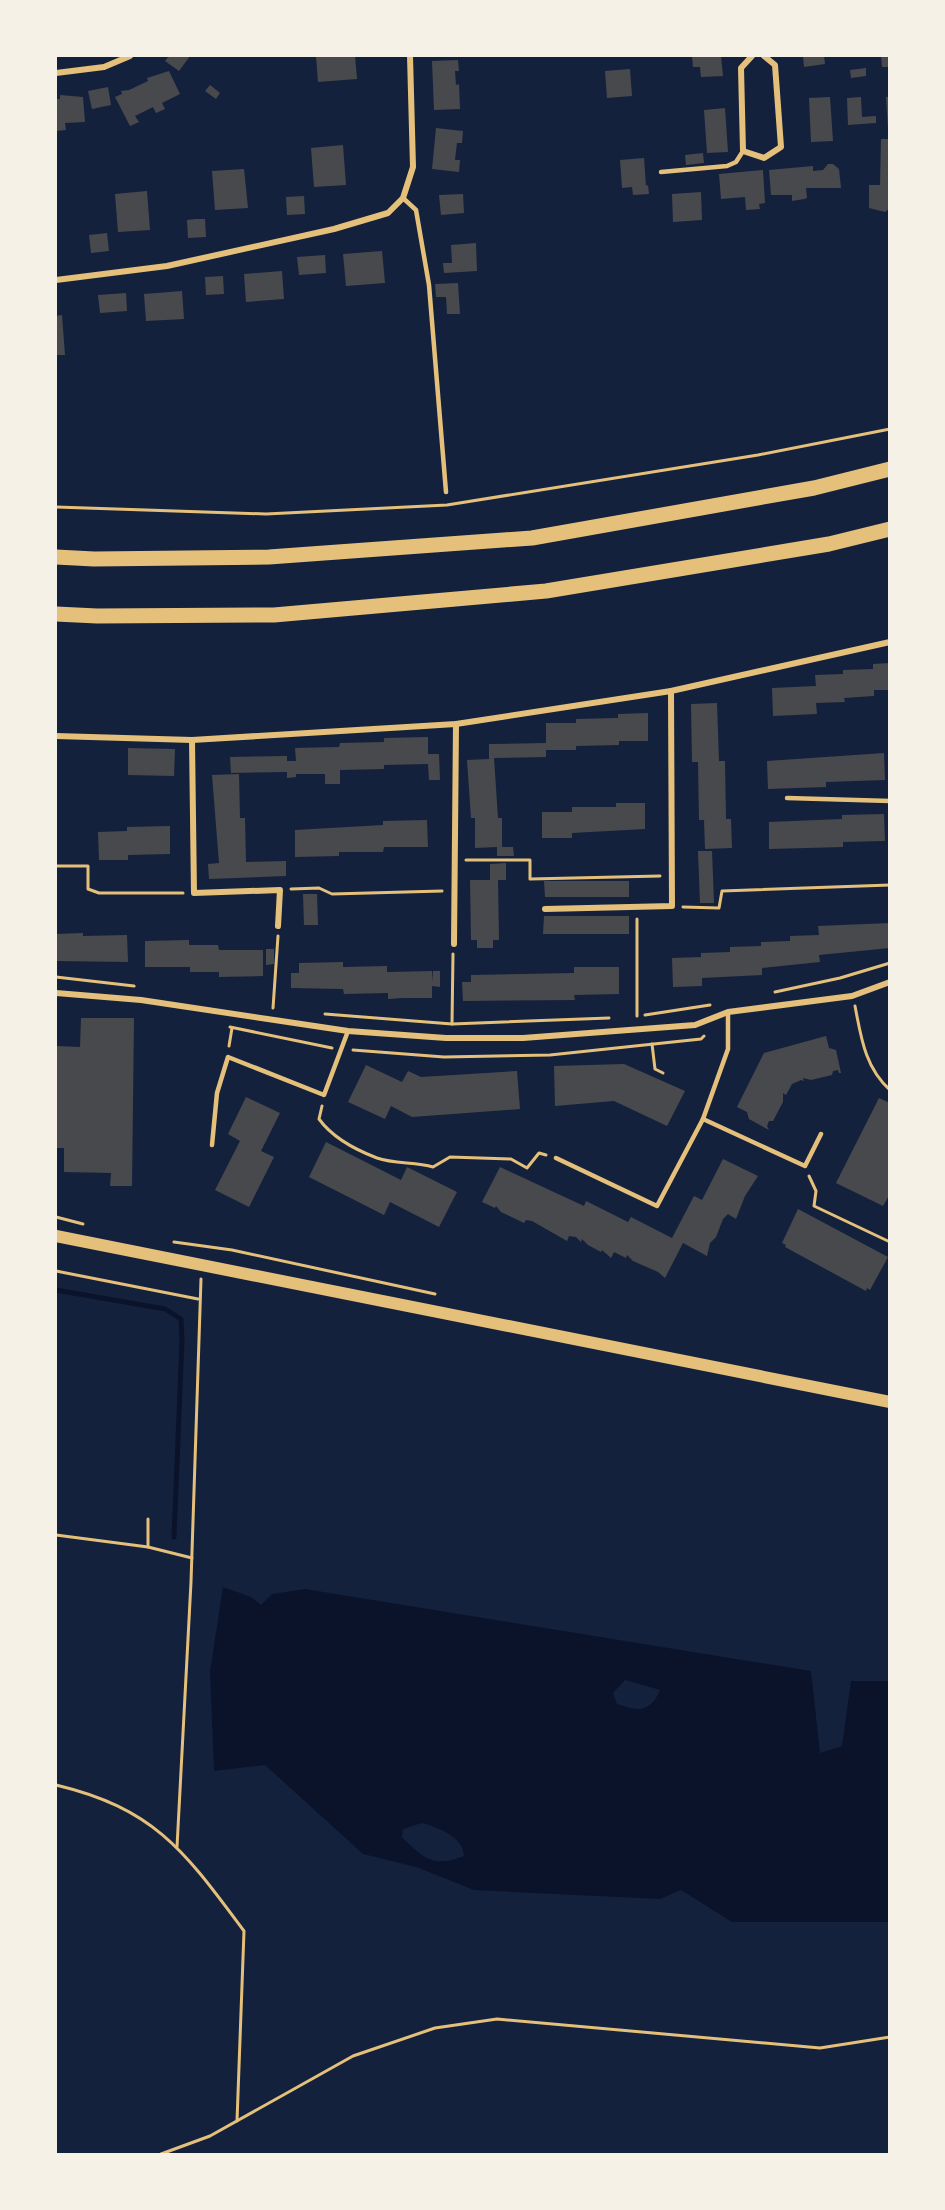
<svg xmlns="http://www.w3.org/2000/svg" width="945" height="2210" viewBox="0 0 945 2210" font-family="Lora,serif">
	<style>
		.water { fill: #0b132b; fill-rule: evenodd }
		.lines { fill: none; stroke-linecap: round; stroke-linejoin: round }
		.stream { stroke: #0b132b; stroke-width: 5 }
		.building { fill: #48494c }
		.path { stroke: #e5c07b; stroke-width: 3 }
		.service { stroke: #e5c07b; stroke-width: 4.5 }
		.minor { stroke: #e5c07b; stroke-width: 6 }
		.secondary { stroke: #e5c07b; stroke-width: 12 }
		.motorway { stroke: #e5c07b; stroke-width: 15 }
	</style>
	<rect width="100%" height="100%" fill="#14213d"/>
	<!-- water -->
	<path class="water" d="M223 1587 251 1597 261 1605 272 1594 305 1589 811 1671 820 1753 842 1746 851 1681H889V1922H732L681 1890 660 1899 474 1890 416 1867 363 1854 265 1765 214 1771 210 1671ZM625 1680 660 1690C651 1712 638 1712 617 1704L613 1693ZM422 1823C438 1828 463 1836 464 1856 434 1868 424 1859 402 1837L403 1829Z"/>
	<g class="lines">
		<!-- stream -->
		<polyline class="stream" points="56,1290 165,1309 181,1319 182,1341 174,1537"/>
	</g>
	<!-- building -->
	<g class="building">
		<polygon points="169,56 190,56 179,71 165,61"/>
		<polygon points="316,56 355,56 357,79 318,82"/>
		<polygon points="692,56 721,56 723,76 701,77 700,67 693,67"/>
		<polygon points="803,56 824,56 825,64 804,67"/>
		<polygon points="881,56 890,56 890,67 882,67"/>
		<polygon points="458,60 459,71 455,71 456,85 459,84 460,109 434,110 432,61"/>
		<polygon points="866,68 866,76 851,78 850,70"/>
		<polygon points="630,69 632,96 607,98 605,71"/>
		<polygon points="169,71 180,94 162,103 165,109 156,113 153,107 135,116 139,122 130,126 115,97 122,94 121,91 129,90 148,81 147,78"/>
		<polygon points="210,85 220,93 216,99 205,91"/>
		<polygon points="108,87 111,105 92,109 88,91"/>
		<polygon points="60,95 83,97 85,122 65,123 66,130 56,131 56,99 60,99"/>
		<polygon points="830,97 833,141 811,142 809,98"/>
		<polygon points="861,97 862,117 876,116 876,123 848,125 847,98"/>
		<polygon points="886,97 890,97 890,129 888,129"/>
		<polygon points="725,108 728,152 707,153 704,110"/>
		<polygon points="436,128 463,131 462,143 457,143 456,151 455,160 460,160 459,172 432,169"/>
		<polygon points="881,139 890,139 890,208 885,212 869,208 869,185 880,185"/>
		<polygon points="343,145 346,185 314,187 311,148"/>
		<polygon points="703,153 704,163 686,165 685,155"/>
		<polygon points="644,158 646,186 648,185 649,194 633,195 632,187 622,188 620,160"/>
		<polygon points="828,164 833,164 839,169 841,188 806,188 807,198 804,199 792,201 792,195 771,195 769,170 813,166 813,171 823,170"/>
		<polygon points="244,169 248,208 215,210 212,171"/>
		<polygon points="763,170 765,203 759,204 760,209 746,210 745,197 721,199 719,174"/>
		<polygon points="147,191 150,230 118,232 115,194"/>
		<polygon points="701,192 702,220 673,222 672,194"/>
		<polygon points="463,194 464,213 441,215 439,195"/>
		<polygon points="304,196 305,214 287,215 286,197"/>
		<polygon points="196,219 205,219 206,237 188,238 187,220"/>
		<polygon points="107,233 109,251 91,253 89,235"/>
		<polygon points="476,243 477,271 444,273 443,263 452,263 451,245"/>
		<polygon points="382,251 385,283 346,286 343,254"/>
		<polygon points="325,255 326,273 299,275 297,257"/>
		<polygon points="282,271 284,299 246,302 244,274"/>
		<polygon points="223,276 224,294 206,295 205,277"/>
		<polygon points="458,283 460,314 447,314 446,297 436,297 435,284"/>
		<polygon points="182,291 184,319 146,321 144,294"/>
		<polygon points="126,293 127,311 100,313 98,295"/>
		<polygon points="62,315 65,355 56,355 56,316"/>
		<polygon points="890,663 890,690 874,690 874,696 844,698 845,702 816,703 817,714 773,716 772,688 816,686 815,675 843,674 843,670 873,669 873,664"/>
		<polygon points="717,703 719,761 725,761 726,819 731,819 732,848 705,849 704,820 699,820 698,762 692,762 691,704"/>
		<polygon points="648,713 648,741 619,741 619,745 576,746 576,750 546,750 546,757 494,758 498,818 502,818 502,847 513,847 514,856 497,856 497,847 475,848 475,818 471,818 467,760 489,759 489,744 546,743 546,723 576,723 576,719 618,718 618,714"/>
		<polygon points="428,737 428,754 439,754 440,780 429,780 428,764 384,765 384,769 340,770 340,784 325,784 325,774 296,774 296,777 287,778 287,772 231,773 230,757 287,756 287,761 296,761 295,748 339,747 340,743 384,742 384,738"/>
		<polygon points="128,748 175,749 174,776 128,775"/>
		<polygon points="884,753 885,780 826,782 826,787 768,789 767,761"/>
		<polygon points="239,774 240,818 245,818 246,862 286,861 286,876 209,879 208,864 219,863 212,775"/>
		<polygon points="616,803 645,803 645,829 572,833 572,838 542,838 542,812 572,812 572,807 616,807"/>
		<polygon points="884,814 885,841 843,842 843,847 769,849 769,822 842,819 842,815"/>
		<polygon points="427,820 428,847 384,847 383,852 339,852 339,856 295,857 295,830 383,825 383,821"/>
		<polygon points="170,826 170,854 128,855 128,860 99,860 98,832 127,831 127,827"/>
		<polygon points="698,851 712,851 714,903 700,903"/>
		<polygon points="506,863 506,880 498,880 499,940 493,940 493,948 477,948 477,940 471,940 470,880 490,880 490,864"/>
		<polygon points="544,881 629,881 629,897 545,897"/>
		<polygon points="303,894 317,894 318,925 304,925"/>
		<polygon points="544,916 629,916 629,934 543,934"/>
		<polygon points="890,923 890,948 819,955 820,962 762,968 762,975 702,978 702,986 673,987 672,958 701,957 701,953 730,952 730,947 761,946 761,942 790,941 790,936 819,935 818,926"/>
		<polygon points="83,933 83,936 127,935 128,962 56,961 56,934"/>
		<polygon points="189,940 189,945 218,945 219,950 263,950 263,976 219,977 219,972 190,972 190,967 145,967 145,941"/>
		<polygon points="266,949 274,949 274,964 266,965"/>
		<polygon points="343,962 343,967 387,966 387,972 432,971 432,982 433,971 440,971 440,987 432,986 432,998 403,998 388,999 388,993 344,994 343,989 291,988 291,973 299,973 299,963"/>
		<polygon points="574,967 619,967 619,994 574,995 575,1000 463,1001 462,982 471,982 471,975 574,973"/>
		<polygon points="81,1018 134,1018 132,1186 110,1186 111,1173 64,1172 64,1148 56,1148 56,1046 80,1047"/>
		<polygon points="826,1036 829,1048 836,1050 841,1073 839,1073 838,1070 833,1071 832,1075 811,1080 803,1078 804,1081 801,1080 792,1084 786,1095 783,1093 783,1102 773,1121 769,1121 767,1126 769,1130 749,1119 747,1112 737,1107 764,1053"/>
		<polygon points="624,1064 685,1091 667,1126 614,1101 555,1106 554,1066"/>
		<polygon points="366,1065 402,1082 408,1071 421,1077 517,1071 520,1109 412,1117 391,1106 385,1119 348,1102"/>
		<polygon points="246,1097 280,1113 261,1151 274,1157 249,1207 215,1190 240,1141 228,1134"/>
		<polygon points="879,1098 890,1103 890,1194 883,1206 836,1183"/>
		<polygon points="326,1142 401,1180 407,1167 457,1192 439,1227 390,1202 384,1215 309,1177"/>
		<polygon points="723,1159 758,1176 745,1196 736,1219 728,1214 723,1219 716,1237 710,1243 707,1256 683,1243 665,1278 658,1272 633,1261 627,1255 626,1258 614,1252 611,1258 602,1250 601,1252 588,1245 582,1239 581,1242 576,1237 569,1236 567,1241 532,1221 526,1220 524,1223 501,1212 496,1206 495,1208 482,1202 500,1167 584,1206 586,1201 628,1222 631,1217 672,1238 694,1196 702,1200"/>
		<polygon points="798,1209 888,1257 870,1290 867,1288 866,1291 785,1247 786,1245 782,1243"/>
	</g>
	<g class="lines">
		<!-- path -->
		<g class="path">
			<polyline points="56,507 266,514 447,505 758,455 890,429"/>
			<polyline points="466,860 530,860 530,879 660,876"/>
			<polyline points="56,866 88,866 88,889 99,893 183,893"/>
			<polyline points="291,889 319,888 332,894 442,891"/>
			<polyline points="683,907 719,908 722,891 890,885"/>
			<polyline points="637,919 637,1016"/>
			<polyline points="56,977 134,986"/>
			<polyline points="775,992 840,978 890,963"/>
			<path d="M855 1006C861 1037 865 1068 890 1090"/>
			<polyline points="273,1008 278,936"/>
			<polyline points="325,1014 452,1024 609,1018"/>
			<polyline points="645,1015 710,1005"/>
			<polyline points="452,1024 453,954"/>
			<polyline points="230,1027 332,1048"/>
			<polyline points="652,1044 655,1069 663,1073"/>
			<polyline points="229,1046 232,1028"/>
			<polyline points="353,1050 444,1057 550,1055 701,1039 704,1036"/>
			<path d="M322 1106 319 1119C332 1137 356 1150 377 1158 394 1164 415 1162 433 1167L450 1157 511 1159 527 1168 539 1153 546 1155"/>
			<polyline points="809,1176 816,1191 814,1206 890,1242"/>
			<polyline points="56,1217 83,1224"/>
			<polyline points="174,1242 232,1250 435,1294"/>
			<polyline points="56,1271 198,1299"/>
			<polyline points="148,1519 148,1547"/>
			<polyline points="56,1535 148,1547 192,1558"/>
			<path d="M56 1785C156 1809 185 1852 244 1931L237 2121"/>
			<polyline points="177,1847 191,1582 201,1279"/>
			<polyline points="161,2154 210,2136 353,2056 435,2028 497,2019 820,2048 890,2037"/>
		</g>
		<!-- service -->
		<g class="service">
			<polyline points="661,172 727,166 736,162 743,151"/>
			<polyline points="403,198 416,210 429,285 446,492"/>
			<polyline points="787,798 890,801"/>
			<polyline points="703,1119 805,1166 821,1134"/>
			<polyline points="212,1145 217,1093 228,1057 324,1095 348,1031"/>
			<polyline points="556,1158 657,1206 703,1119 728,1049 728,1012"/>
		</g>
		<!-- minor -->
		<g class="minor">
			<polyline points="752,56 741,68 743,151 764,158 781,147 775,65 764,56"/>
			<polyline points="56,73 104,67 130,56"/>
			<polyline points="56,280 167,266 334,229 388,213 403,198 413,167 410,56"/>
			<polyline points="56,736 192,740 456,724 671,691 890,642"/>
			<polyline points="192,740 194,893 280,890 278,926"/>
			<polyline points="545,909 672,906 671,691"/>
			<polyline points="454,944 456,724"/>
			<polyline points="56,993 141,1000 348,1031 446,1038 523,1038 695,1025 728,1012 852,996 890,982"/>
		</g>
		<!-- secondary -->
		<polyline class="secondary" points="56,1236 890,1402"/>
		<!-- motorway -->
		<g class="motorway">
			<polyline points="56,557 94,559 269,557 532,538 814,488 890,469"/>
			<polyline points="56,614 97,616 274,615 546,591 829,544 890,529"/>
		</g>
	</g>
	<!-- border -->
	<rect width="945" height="2210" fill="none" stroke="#f6f1e7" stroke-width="114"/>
</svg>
